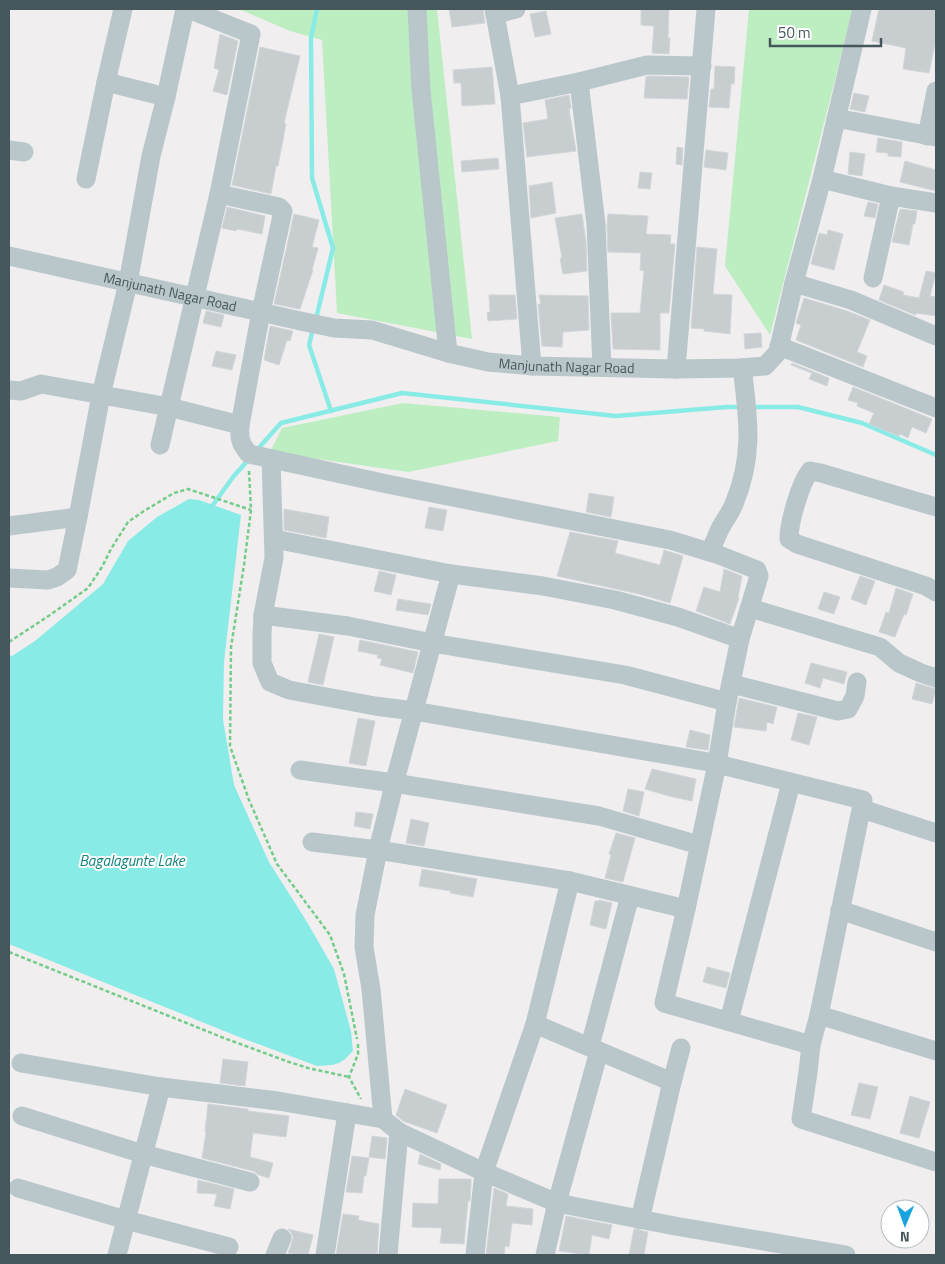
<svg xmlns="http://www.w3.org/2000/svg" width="945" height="1264" viewBox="0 0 945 1264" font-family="'Titillium Web',sans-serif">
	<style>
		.green { fill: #bceec2 }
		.water { fill: #89ebe5 }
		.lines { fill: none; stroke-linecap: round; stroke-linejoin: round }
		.stream { stroke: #89ebe5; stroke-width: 4.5 }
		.building { fill: #c8cdd0; stroke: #d2d6da }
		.path { stroke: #74cc89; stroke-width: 2.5; stroke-dasharray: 4 2.5; stroke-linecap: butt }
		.minor { stroke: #b9c7cb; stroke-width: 19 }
		.labels { text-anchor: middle; stroke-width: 4; stroke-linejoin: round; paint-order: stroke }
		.street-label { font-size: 14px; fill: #46575b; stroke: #fff }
		.water-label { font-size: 15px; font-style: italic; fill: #0e827c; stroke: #fff }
	</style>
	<rect width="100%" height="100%" fill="#f1eeef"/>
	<!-- green -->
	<g class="green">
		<polygon points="239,9 437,9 472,339 337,313 322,40 290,31"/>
		<polygon points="749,9 853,9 770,335 725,266"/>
		<polygon points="403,403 560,417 558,441 408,472 270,452 282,428"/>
	</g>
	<!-- water -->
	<polygon class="water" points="189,499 199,500 241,515 224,662 223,719 234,785 269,862 307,922 334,969 351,1031 353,1051 344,1060 339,1063 332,1065 317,1066 239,1037 9,944 9,655 12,656 35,641 103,584 128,541 157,517"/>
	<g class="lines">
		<!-- stream -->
		<g class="stream">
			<polyline points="316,319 333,248 312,178 311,38 317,9"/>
			<polyline points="313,329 309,345 331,411"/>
			<polyline points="751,407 798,407 862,423 936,455"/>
			<polyline points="256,451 281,423 402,393 616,416 727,407 741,407"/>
			<polyline points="210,509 233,477 250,458"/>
		</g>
	</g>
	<!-- building -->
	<g class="building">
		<polygon points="449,9 483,9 485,23 452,27"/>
		<polygon points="641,9 669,9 668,38 670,38 669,54 652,53 654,26 641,25"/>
		<polygon points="879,9 936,9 936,39 929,73 903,69 906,48 872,41"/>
		<polygon points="546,11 551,34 535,37 530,14"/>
		<polygon points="220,34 238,41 227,95 213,91 219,70 214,68"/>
		<polygon points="260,47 300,56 284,123 286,124 278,166 276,166 271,194 232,185"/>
		<polygon points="715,66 735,67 734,84 731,84 729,108 709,107 711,89 714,89"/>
		<polygon points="492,67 495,104 462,106 461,83 454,83 453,70"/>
		<polygon points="648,76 689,77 687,99 644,98 646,77"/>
		<polygon points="854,93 869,96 865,112 850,109"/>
		<polygon points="569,95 571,108 569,109 576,151 527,157 523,123 548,119 545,100"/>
		<polygon points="878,138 902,142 901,157 888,156 888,153 876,152"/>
		<polygon points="677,147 683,148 682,165 676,164"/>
		<polygon points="706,150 728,153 726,170 704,167"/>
		<polygon points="850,152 865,154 862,176 848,174"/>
		<polygon points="498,158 499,169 462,172 461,161"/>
		<polygon points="905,161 936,170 936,191 900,182"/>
		<polygon points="640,172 652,173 650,189 638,188"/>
		<polygon points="552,182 556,213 531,218 529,186"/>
		<polygon points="868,202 878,204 875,218 864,216"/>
		<polygon points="227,207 265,216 262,234 237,229 236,231 222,228"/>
		<polygon points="900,209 917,211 915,224 913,224 909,245 892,242"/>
		<polygon points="294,214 319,220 312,247 318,248 312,270 313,270 300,309 274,304"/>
		<polygon points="582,214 586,242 587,271 563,274 560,258 562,258 555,218"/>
		<polygon points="608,214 648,216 646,234 671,235 670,244 675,244 669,313 660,313 660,350 613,349 611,313 640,313 644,271 640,270 641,253 608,252 607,227"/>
		<polygon points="828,230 843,234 834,270 811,264 819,233 827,235"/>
		<polygon points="697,247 717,249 713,294 732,295 730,334 704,331 704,329 691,328"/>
		<polygon points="926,271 936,273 930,296 936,297 936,316 916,313 916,315 915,315 879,300 884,285 904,292 903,295 919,298"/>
		<polygon points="489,295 515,295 517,319 488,321 487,313 490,312"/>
		<polygon points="539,295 588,296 589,330 563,332 562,347 542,346 538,304 541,304"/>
		<polygon points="804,298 847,311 870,320 857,352 867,356 863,367 796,340 801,325 796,323"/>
		<polygon points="206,311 224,315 221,327 203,323"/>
		<polygon points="270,326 293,331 290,341 287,340 279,365 264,360"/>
		<polygon points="761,333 762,347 745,349 744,334"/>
		<polygon points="216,351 236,355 232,370 212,366"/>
		<polygon points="792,363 829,378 827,386 809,379 812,373 791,365"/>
		<polygon points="853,387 932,419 926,433 912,427 908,438 900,434 899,436 869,424 874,413 857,406 858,403 848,400"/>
		<polygon points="589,493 614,497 611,517 586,512"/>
		<polygon points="429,507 447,510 443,531 425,528"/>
		<polygon points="284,509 329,517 326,538 284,530"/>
		<polygon points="570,532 618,541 615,553 660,565 664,550 683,556 670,603 639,594 557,576"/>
		<polygon points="724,569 742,576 738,598 739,598 730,624 696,611 704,587 720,592"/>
		<polygon points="379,571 396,575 391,595 374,591"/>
		<polygon points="860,576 875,581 866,605 851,599"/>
		<polygon points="896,588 913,594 906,615 904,614 895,637 879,632 886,612 889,613"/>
		<polygon points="824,592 840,597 834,614 818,609"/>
		<polygon points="398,599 431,604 428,615 396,610"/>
		<polygon points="319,634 334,637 323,685 308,682"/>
		<polygon points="360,640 418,652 413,673 380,665 382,659 377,658 378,655 358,651"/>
		<polygon points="811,663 847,672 844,684 823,678 820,688 805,683"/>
		<polygon points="916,683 936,689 932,704 912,699"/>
		<polygon points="739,698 777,707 773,724 767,722 766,731 734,727"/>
		<polygon points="798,713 817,717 809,745 791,740"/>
		<polygon points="358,718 375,721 366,766 349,763"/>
		<polygon points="690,730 710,735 708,750 686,747"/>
		<polygon points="652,769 696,779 692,801 669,796 645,789"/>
		<polygon points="628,789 644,792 639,816 623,811"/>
		<polygon points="356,812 373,814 370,829 354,826"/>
		<polygon points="411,819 429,823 424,846 406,843"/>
		<polygon points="616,833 635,838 623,882 605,878 611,855 609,854"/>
		<polygon points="422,869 477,879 473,897 450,893 451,891 419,886"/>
		<polygon points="599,900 612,903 606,929 590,925 595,901 599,901"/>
		<polygon points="707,967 730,973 726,988 703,982"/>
		<polygon points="223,1059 248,1062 245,1086 220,1083"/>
		<polygon points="859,1083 878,1087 870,1119 851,1115"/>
		<polygon points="405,1089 447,1105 437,1133 403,1121 396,1115"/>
		<polygon points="910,1096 930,1102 919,1138 900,1133"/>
		<polygon points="208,1104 248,1109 248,1111 289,1116 286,1137 253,1133 250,1157 273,1163 269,1178 259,1175 253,1171 202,1158 206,1132 205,1131"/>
		<polygon points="372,1136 387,1138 385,1159 369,1157"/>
		<polygon points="420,1154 441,1164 440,1170 418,1164"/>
		<polygon points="352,1156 369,1158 366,1176 364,1176 362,1193 346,1192"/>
		<polygon points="439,1179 471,1179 471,1185 470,1201 468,1201 464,1244 440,1243 442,1228 412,1227 413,1203 438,1204"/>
		<polygon points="198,1180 234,1189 230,1209 214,1206 217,1194 197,1193"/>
		<polygon points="494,1188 508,1194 506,1206 533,1209 532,1225 512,1223 509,1247 505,1246 504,1255 486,1255"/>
		<polygon points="343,1214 359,1216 358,1220 379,1224 377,1255 336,1255"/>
		<polygon points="566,1216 612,1225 609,1239 592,1235 589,1255 559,1251"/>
		<polygon points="288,1229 313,1235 308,1255 298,1255 288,1253 292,1242 293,1237 291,1232"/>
		<polygon points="634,1229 648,1232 644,1255 629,1255"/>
	</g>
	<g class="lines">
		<!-- path -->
		<g class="path">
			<polyline points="249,471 251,510 244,565 231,647 230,746 249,800 277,864 330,935 344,974 357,1039"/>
			<polyline points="9,642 50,615 88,588 102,567 111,549 128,522 144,511 174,493 188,489 251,510"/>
			<polyline points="9,952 224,1038 289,1062 308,1068 349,1077"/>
			<polyline points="358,1044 358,1054 349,1077 361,1099"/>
		</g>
		<!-- minor -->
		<g class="minor">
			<polyline points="417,9 421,90 448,353"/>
			<polyline points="494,9 510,96 532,366"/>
			<polyline points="495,14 516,9"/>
			<polyline points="106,82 166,97"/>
			<polyline points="579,82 596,224 602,367"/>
			<polyline points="510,96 579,82 647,65 702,66"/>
			<polyline points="836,118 936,137"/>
			<polyline points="927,136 936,91"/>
			<polyline points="9,150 24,152"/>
			<polyline points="86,179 106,82 123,9"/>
			<polyline points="822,179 891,196 936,203"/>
			<path d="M219 194 279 207 283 211 261 312 240 425C239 438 240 443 249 454L387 484 670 540 719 555 757 570 759 576 740 639 727 702 717 764 686 909 664 1003 811 1045"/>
			<path id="s1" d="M9 256 305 322 334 328 372 330 448 353 488 362 532 366 676 369 740 368 765 366 778 352 794 283 822 179 862 9"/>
			<polyline points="873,278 891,196"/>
			<polyline points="794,283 851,300 936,336"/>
			<polyline points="779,346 936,408"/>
			<polyline points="676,369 706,9"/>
			<polyline points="9,390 21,391 41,384 169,407 240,425"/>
			<polyline points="160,445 219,194 251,34 188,9"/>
			<polyline points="271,459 274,558 263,615 262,635 262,663 270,682 289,690 375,706 414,711 709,762 863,800 819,1015 811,1045 808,1072 801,1119 936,1162"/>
			<path d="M936 507 821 473 810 471C800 484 789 522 789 539L797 544 926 586 936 592"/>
			<polyline points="9,526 78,517"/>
			<polyline points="274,539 451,574 543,586 615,600 678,617 740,639"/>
			<path d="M710 552C713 545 716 538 719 531 723 522 730 514 734 504 753 458 749 423 743 375L740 368"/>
			<polyline points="9,578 48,580 57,577 67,570 78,517 101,395 128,283 151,156 166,97 185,9"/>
			<polyline points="750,608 880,647 899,663 921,673 936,678"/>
			<polyline points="263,615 348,626 432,643 625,675 727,702"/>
			<polyline points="732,684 838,711 848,709 855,696 857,682"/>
			<polyline points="300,770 394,783 599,816 699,845"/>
			<polyline points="862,809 936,833"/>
			<polyline points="312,842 378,850 570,881 686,909"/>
			<polyline points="840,910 936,942"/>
			<polyline points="819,1015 936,1051"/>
			<polyline points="729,1021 791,783"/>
			<polyline points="535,1024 672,1082 640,1220"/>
			<polyline points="590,1046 630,896"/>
			<polyline points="21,1063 161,1087 278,1101 383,1119 399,1132 484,1172 557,1203 675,1226 846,1255"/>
			<polyline points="672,1082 681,1048"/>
			<polyline points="22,1116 143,1154 250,1182"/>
			<polyline points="383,1119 371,989 364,947 365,915 378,850 397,773 451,574"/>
			<polyline points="18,1188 126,1220 229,1247"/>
			<polyline points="117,1255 161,1087"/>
			<polyline points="275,1255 282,1238"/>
			<polyline points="325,1255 347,1113"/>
			<polyline points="388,1255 399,1132"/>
			<polyline points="475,1255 484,1172 535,1024 570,881"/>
			<polyline points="545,1255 557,1203 599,1051"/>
		</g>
	</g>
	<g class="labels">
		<!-- street labels -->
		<g class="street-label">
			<text dy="5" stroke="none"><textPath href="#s1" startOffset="165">Manjunath Nagar Road</textPath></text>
			<text dy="5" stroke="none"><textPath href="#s1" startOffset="570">Manjunath Nagar Road</textPath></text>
		</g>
		<!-- water labels -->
		<g class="water-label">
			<text x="132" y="866">Bagalagunte Lake</text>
		</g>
	</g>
	<!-- border -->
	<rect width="945" height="1264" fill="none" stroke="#46575b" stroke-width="20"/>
	<!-- north arrow -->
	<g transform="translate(905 1224) rotate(181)"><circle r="24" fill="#ffffff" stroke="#b5bcbd"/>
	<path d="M0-4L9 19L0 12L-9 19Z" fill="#1aa4df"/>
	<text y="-8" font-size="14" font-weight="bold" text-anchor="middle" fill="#46575b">N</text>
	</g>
	<!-- scale -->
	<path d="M770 38v8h111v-8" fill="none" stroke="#46575b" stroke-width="2.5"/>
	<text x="778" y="38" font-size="15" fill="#46575b" stroke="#ffffff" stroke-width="4" paint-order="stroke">50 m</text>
</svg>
